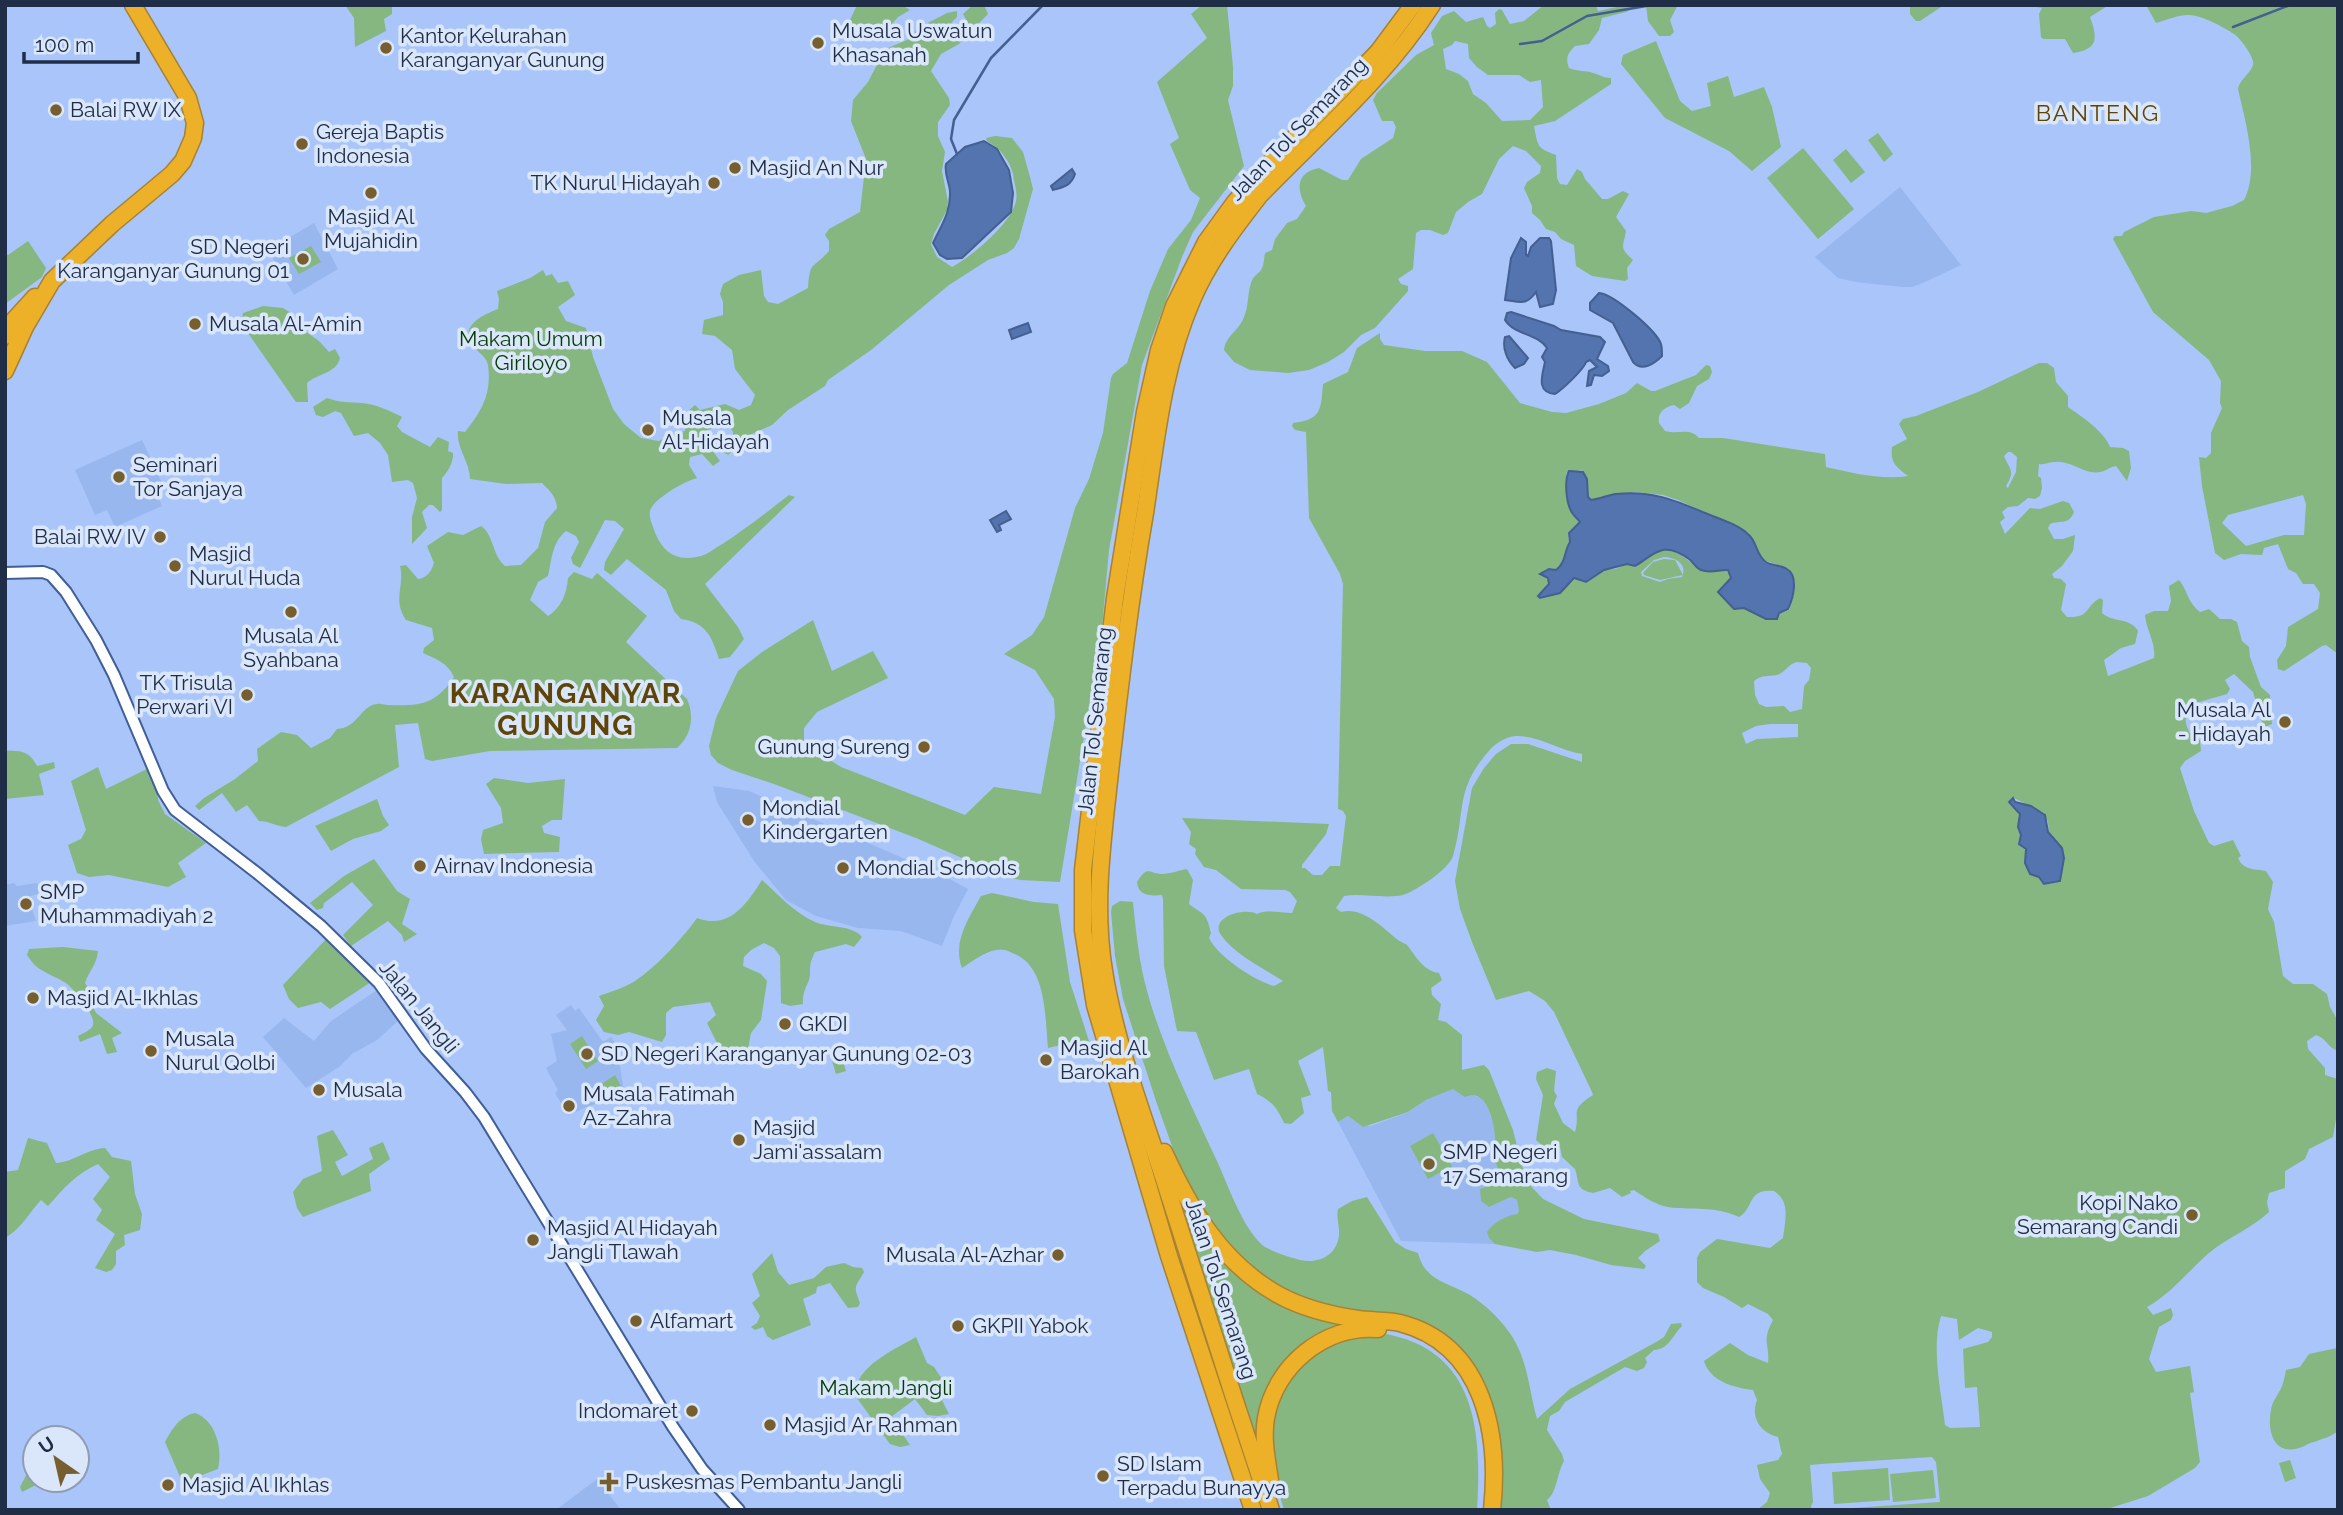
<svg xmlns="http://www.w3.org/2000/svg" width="2343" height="1515" viewBox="0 0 2343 1515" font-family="Raleway,sans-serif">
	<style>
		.built { fill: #99b7ef }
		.green { fill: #86b780; fill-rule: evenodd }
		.water { fill: #5474b0; stroke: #445f90; stroke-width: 2 }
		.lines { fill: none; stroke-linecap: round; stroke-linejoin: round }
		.stream { stroke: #445f90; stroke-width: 2.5 }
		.minor-casing { stroke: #405f98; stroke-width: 14 }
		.highway-casing { stroke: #a58234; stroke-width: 19 }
		.minor { stroke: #fff; stroke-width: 10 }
		.highway { stroke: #ecb029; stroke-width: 16 }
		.poi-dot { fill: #765e2e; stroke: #dae6fa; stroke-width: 2.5 }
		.labels { text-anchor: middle; stroke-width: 7; stroke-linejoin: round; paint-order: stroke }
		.poi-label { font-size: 21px; fill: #202d47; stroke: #dae6fa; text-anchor: start }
		.street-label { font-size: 21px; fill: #202d47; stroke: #dae6fa }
		.park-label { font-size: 21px; fill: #023b00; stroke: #dae6fa }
		.neighbourhood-label { font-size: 23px; letter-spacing: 2px; fill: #5e4406; stroke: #dae6fa }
		.district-label { font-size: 28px; font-weight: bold; letter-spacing: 2px; fill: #5e4406; stroke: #dae6fa }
	</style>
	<rect width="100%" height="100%" fill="#a9c5f9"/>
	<!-- built -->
	<g class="built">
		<polygon points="1900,187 1961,265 1925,282 1912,287 1903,287 1856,282 1838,278 1815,257"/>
		<polygon points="314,223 338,269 294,295 268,250"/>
		<polygon points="142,440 163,485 154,489 162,506 115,527 107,510 95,515 75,470"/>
		<polygon points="713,786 749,791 944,876 968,889 954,916 942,946 901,931 858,928 816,916 786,900 754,861 717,802"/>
		<polygon points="14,883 17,886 37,883 40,893 28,897 36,921 5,926 5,885"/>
		<polygon points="377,990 398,1021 377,1040 352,1054 339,1067 306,1088 263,1037 284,1018 314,1041 331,1021"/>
		<polygon points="571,1005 575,1011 579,1008 603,1042 611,1037 617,1046 624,1092 568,1115 555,1093 558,1090 546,1068 557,1061 551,1034 567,1030 556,1015"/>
		<polygon points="1453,1089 1481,1098 1488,1108 1495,1128 1496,1153 1494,1160 1500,1168 1500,1175 1494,1184 1483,1187 1489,1207 1511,1197 1517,1200 1519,1211 1492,1240 1495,1244 1401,1241 1338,1122 1348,1116 1360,1125 1371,1126 1409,1112 1426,1100"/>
		<polygon points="597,1479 621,1510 556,1510"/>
	</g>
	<!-- green -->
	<g class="green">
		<polygon points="345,5 392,5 392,14 384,19 386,31 355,47 354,18"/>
		<polygon points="857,5 902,5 910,10 898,17 879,38 874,38 871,29 853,26 850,20"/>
		<path d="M973 5H984L988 14 959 44 941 54 931 71 949 98 950 105 938 122V136L945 152 942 171 948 202 947 210 934 234 931 244 937 257 952 267C972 256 1011 224 1016 201 1018 192 1014 184 1013 174 1010 161 1000 148 987 141L986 138 995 136 1012 138 1023 152 1030 177 1033 189 1019 239 1014 248 1007 253 988 260 949 285 871 350 828 380 825 386 788 410 772 425 752 434 728 455 720 449 722 445 733 438V432L727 422 703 432 704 439 720 461 713 466 702 454 690 457 689 465 697 478C685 481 653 499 650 511 649 516 651 522 653 527 661 551 675 563 701 556 709 554 716 547 724 543 747 528 767 512 789 495L795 497 705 584 738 627 744 639 730 657 719 659C712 637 706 622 681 619L674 611 666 590 627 559 611 575 604 570 605 562 624 529 615 521 605 520 580 568 573 564 571 558 579 542 576 536 566 531C552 542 552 559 548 576L538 582 530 600 548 616C561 608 567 593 568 578L574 572 592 579 597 573 647 616 626 642 687 699C695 717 691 736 677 748L490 751 432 761 425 759 418 723 395 725 399 767 286 827C276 826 269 821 259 821L247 805 236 812 222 793 199 810 195 806 204 798 235 779 258 761 257 749 281 732 297 735 311 748 330 738 337 729C358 728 360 706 377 704 381 703 385 705 388 705 421 706 435 705 454 677 448 663 436 659 423 653L424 648 434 640 432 628 406 620C392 599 405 587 400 566L406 565 418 579C427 578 431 572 434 563L427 546 448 532 463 535 481 526C494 535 492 555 505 566L521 565 538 548 545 522 557 508C556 496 550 491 542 483L506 484 470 479C470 462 456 448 458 431L465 432C482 411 492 393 488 365 486 355 476 352 471 343 460 325 485 314 498 309L499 299 497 291 530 278 543 270 546 276 552 274 558 283 568 281 575 295 558 307 566 321 586 328 593 357 613 409 624 424 641 438 659 441 672 434 685 431 684 415 695 405 700 410 725 404 739 410 751 405 755 395 735 369 732 350 715 336 702 334 704 320 723 315V302L720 294 723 284 739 275 761 270 764 296 768 302 778 304 808 288C810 260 812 270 829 251V241L825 235 829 229 860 212 866 159 851 121 853 100 868 82 883 53 888 48 907 40 920 27 947 13 957 11V17L950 24 955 33 963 30 968 23 963 14Z"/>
		<polygon points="1202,5 1227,5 1233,67 1233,86 1228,100 1244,166 1193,232 1182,257 1142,365 1109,550 1102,627 1060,882 1021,880 995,875 962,858 916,838 774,784 732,770 718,763 711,755 709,746 716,718 738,671 762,652 813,620 832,671 873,651 888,678 817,712 804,728 804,744 841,767 965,815 994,787 1041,794 1055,717 1054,699 1035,670 1004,654 1032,635 1044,617 1075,508 1089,479 1103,433 1111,378 1113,374 1127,363 1150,291 1168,249 1191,220 1200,198 1190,190 1170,144 1179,138 1157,82 1207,38 1191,14"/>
		<path d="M1544 5H1596L1598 11 1626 5H1641L1626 12 1602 18 1599 30 1589 44 1575 46C1568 53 1565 58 1569 68 1578 72 1585 70 1593 73 1601 75 1603 78 1611 78V84L1555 121 1534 126C1538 147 1537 148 1556 155L1557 178 1560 184 1567 185 1577 169 1582 172 1585 179 1602 199H1608L1623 191 1629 194 1616 217 1626 231C1623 248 1619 247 1633 260L1627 268 1628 279 1625 281 1592 276 1576 266 1574 245 1561 239 1555 232 1546 229 1540 220 1532 213V206L1524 188 1527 182 1540 173 1541 166 1526 151 1513 146 1499 159 1482 194 1468 202 1456 212 1448 233 1443 235 1430 230H1421L1416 233 1413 269 1398 279 1401 284 1408 286V291L1375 328 1361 335 1344 352 1328 362 1309 370 1288 373 1250 370 1234 362 1224 350C1226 335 1239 331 1244 317 1249 306 1247 295 1251 283 1253 276 1257 275 1261 270 1264 266 1264 258 1265 253L1272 250 1275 239 1287 223 1297 219 1306 206C1296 190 1296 172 1319 168L1342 180H1348L1361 159 1393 138 1396 127 1393 121H1382L1373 100 1377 93 1416 55 1434 45 1431 33 1442 16 1454 11 1466 22 1483 17 1487 26 1490 28 1496 24 1495 13 1499 9 1502 10 1510 24 1524 21ZM1455 41 1468 44 1469 58 1477 67 1488 75H1519L1530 82 1541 80 1543 107 1530 120 1502 121 1486 103 1473 94 1468 81 1459 74 1446 69 1443 49 1452 45Z"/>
		<polygon points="1646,5 1678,5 1670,20 1674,32 1670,36 1659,36 1648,21"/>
		<polygon points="1910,5 1944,5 1920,21 1916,21 1910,14"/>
		<path d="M2021 5H2109L2090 17C2098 39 2098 49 2073 53L2065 39H2043L2041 37 2039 14 2042 8Z"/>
		<path d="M2146 5H2338V654L2326 645 2322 646 2284 671 2278 669 2277 660 2286 646 2288 627 2318 609 2320 593 2314 584H2303L2296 573 2288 569 2278 544 2264 548 2262 555 2241 554 2224 560 2215 553 2202 486 2199 457 2206 458 2211 453V433L2222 408 2220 403 2221 381 2209 360 2153 312 2113 239 2115 236H2122L2124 232 2154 217 2191 211 2206 213 2232 206 2244 200C2260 170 2245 120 2238 89 2240 78 2255 71 2253 61 2251 53 2240 38 2234 34 2224 27 2199 14 2188 15 2178 15 2166 20 2156 23ZM2303 495 2306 504 2304 535H2284L2246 546 2222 523 2228 515Z"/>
		<polygon points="1656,41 1680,101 1692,111 1711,106 1707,83 1728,76 1734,97 1764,87 1772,107 1781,147 1752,171 1729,151 1665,118 1621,64 1623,55"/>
		<polygon points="1878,133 1893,154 1884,162 1868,140"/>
		<polygon points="1803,148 1854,209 1818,239 1767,178"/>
		<polygon points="1846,149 1865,172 1851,183 1833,160"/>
		<polygon points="28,241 46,268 42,277 5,304 5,254 8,255"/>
		<polygon points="311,246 321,262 299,274 289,258"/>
		<path d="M263 306 283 308 294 315 305 331 319 341 329 352 335 349 340 358C336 374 318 373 307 383L308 402H296L241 323 243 313Z"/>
		<path d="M1380 333V339L1384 345 1425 351H1462L1487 362 1520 403 1552 412 1566 413 1599 404 1626 393 1637 383 1651 391H1655L1696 375 1706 365 1710 366 1712 372 1709 379 1697 386 1689 403 1680 409 1674 405C1665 407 1657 412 1659 423L1665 431C1679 435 1689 427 1699 438H1723L1825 454 1826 467C1852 473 1881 480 1908 476 1896 467 1890 463 1892 447L1907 439 1899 424 1903 419 1916 416 1978 392 2039 363H2047L2054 368 2056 382 2068 396V407C2082 417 2104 431 2110 447L2123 448 2129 451 2131 468 2127 481 2116 466C2109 467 2107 471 2100 472 2084 475 2071 460 2055 462 2049 462 2045 465 2039 464L2038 476 2041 478 2042 488 2040 496 2035 499 2028 498 2018 506 2008 507 2002 512 2005 518 2000 522 2005 534 2030 508 2040 509 2063 501 2069 503 2074 512C2069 525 2061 520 2050 524L2048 528 2054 539H2063L2075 535 2073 551 2062 566 2052 574 2054 578 2061 579 2066 584 2061 610 2067 617C2091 618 2084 607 2100 598L2103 600 2102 613C2113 623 2130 617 2138 631L2135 644 2121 648 2104 660 2108 676 2154 658C2156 642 2146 630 2145 615L2154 611H2168L2171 601 2169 586 2179 580C2188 591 2187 602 2200 612L2209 609 2220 619H2231L2237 622 2242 641 2249 647 2250 657 2261 687 2270 695 2272 724 2265 727 2263 725 2253 692 2234 674 2225 680 2230 689 2227 694 2189 705C2183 717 2185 728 2194 738L2200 740 2201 751 2185 761 2180 768 2194 811 2209 843 2214 846 2233 840 2241 856 2238 858C2243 870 2254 869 2266 871L2273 882 2268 909 2274 922 2283 976 2293 984H2313L2327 994 2330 1007 2338 1021V1051C2328 1048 2326 1038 2316 1035L2307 1041 2308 1049 2325 1068V1075L2338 1079V1106L2333 1137 2309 1149 2305 1159 2285 1171V1188L2269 1193 2267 1202 2269 1212C2251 1229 2228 1237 2209 1253 2188 1271 2172 1293 2147 1307L2153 1315 2171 1308 2173 1315 2171 1320 2159 1327 2149 1359 2156 1372 2190 1366 2194 1392 2190 1393 2200 1462 2195 1468 2148 1496 2104 1510H1824L1940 1502 1936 1462 1932 1457 1821 1464 1810 1465 1813 1502 1811 1506 1812 1509 1817 1510H1757L1767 1502 1770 1493 1760 1479 1757 1465 1778 1460 1782 1454 1778 1437C1761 1433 1750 1418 1757 1400L1753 1390C1736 1388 1710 1382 1704 1361L1730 1343 1748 1355 1768 1363C1770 1343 1761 1343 1773 1320L1768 1314 1748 1304 1742 1308 1724 1297 1703 1288 1697 1282V1258L1700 1252 1717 1239 1770 1248 1783 1238C1785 1221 1791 1202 1774 1191 1747 1188 1754 1209 1739 1217 1713 1205 1694 1211 1668 1207 1656 1205 1644 1197 1634 1190L1630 1191 1631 1193 1622 1197 1610 1188 1593 1193C1575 1189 1580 1184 1575 1169L1562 1157 1560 1147 1546 1149 1536 1140 1543 1095 1536 1079 1537 1072 1547 1068 1556 1071 1554 1091 1557 1096 1554 1104 1563 1123 1575 1132C1581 1112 1568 1111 1593 1095L1592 1092 1554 1012 1545 1001 1529 991 1496 1000 1472 942 1460 909 1455 881 1472 788 1484 768 1496 754 1511 744H1528L1582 762V754C1559 750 1538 735 1515 736 1505 737 1494 744 1488 752 1454 791 1466 813 1453 856 1449 869 1416 891 1403 895 1384 899 1363 893 1344 896L1336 908 1341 912C1362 906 1382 927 1398 940 1399 941 1406 944 1407 945 1416 956 1423 971 1439 973L1442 980 1431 988 1432 995 1441 1004 1438 1020 1446 1022 1462 1035V1070L1484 1065 1489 1070 1513 1130 1526 1181 1543 1199 1584 1219 1658 1234 1660 1241 1645 1251 1638 1258 1646 1266 1644 1269 1611 1265 1576 1255 1550 1250 1537 1252 1495 1244 1489 1238 1487 1232C1494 1222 1505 1216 1517 1214L1519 1211 1517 1200 1511 1197 1489 1207 1481 1201 1480 1189 1497 1182 1500 1172 1494 1160C1499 1143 1492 1084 1465 1097L1453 1089 1426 1100 1408 1112 1363 1127 1348 1116 1338 1122 1332 1111 1331 1092 1328 1091 1323 1047 1298 1061 1311 1095 1301 1098 1304 1113 1291 1124 1284 1123C1277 1108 1272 1101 1257 1094L1249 1069 1214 1080 1196 1032 1177 1031 1164 966 1163 899 1162 895C1150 896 1138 896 1137 882 1148 865 1147 873 1162 874 1170 874 1180 870 1187 869L1193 880 1189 904C1203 915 1206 911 1211 933L1209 938C1217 956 1255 981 1274 986L1283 981C1263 968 1235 955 1221 935 1209 917 1245 907 1257 914 1267 909 1281 913 1292 913L1297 901 1290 892 1285 890 1241 889 1216 870 1204 867 1195 854 1196 849 1189 844 1191 832 1182 818 1329 824 1326 834 1302 865V868H1305L1313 875H1322L1330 866H1340L1346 816 1343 811 1338 809 1343 584 1340 574 1309 518 1306 432 1295 430 1292 426 1293 423C1321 420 1321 410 1323 384L1348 372 1357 348ZM2008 452H2011L2017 457 2016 472 2008 488 2006 486C2016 470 2009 469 2004 456ZM1582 470C1590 480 1584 491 1591 500L1636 492 1663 495 1678 500 1749 533 1759 554 1766 561 1789 569C1796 583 1795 596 1789 610L1779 614 1777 620 1766 619 1744 609H1733L1718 592 1730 578 1729 571 1725 569C1694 582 1686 543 1658 551 1649 553 1642 563 1635 567L1628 564 1615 569 1604 570 1586 583 1575 579 1560 593 1540 599 1538 595 1548 585 1549 580 1539 574 1549 568 1556 570C1565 563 1564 552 1569 542L1568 533 1580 522 1568 506 1566 473ZM1664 557C1675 557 1688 564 1682 577L1668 579 1660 582 1642 576 1641 572 1654 560ZM1797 662 1807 663 1811 668 1809 680 1804 686 1802 709 1790 712 1784 706 1766 707 1759 704 1755 695 1754 681C1763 674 1767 677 1777 675 1786 672 1788 664 1797 662ZM1770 724H1798V737L1757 739 1746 744 1742 733 1756 726ZM2012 797 2044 813 2048 822 2049 832 2062 848 2064 858 2060 876 2061 881 2044 885 2039 878 2030 874 2025 863 2026 851 2018 844 2021 835 2018 827 2020 814 2008 802ZM1941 1316 1957 1319 1959 1340 1978 1328 1992 1332V1337L1988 1342 1963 1349 1965 1388 1977 1387 1980 1427 1950 1428 1945 1425C1941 1391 1931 1348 1941 1316Z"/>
		<path d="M327 398C340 403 350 402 362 403 375 404 391 411 402 417L397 426 402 432 430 447 438 437 449 442 448 451 453 453C454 461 448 472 442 478V510L440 512 433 505H429L422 512 427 528 412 544V517L417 498 413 483 408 480 392 482 388 455 380 443 368 433 354 436 341 413 335 411 323 417 316 415 313 407Z"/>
		<polygon points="1664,559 1675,560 1683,575 1660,580 1644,575 1643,573 1653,562"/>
		<path d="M5 751C22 750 30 752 37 766L54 762 55 768 39 774 44 795 5 799Z"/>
		<polygon points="98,767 106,789 147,769 157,788 158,800 165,814 206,843 178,863 186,877 168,887 109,875 89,877 77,873 68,845 81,839 86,830 71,781"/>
		<polygon points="494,778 528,783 565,779 562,820 552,820 542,826 544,833 560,837 559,852 484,854 481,839 483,830 503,823 501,808 486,784"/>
		<polygon points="377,799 383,816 389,825 381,831 353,839 331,851 315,826"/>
		<polygon points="374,859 397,891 410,899 402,924 417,934 404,942 402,935 388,921 351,946 343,935 373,905 352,882 324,903 323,908 317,910 310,903 344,876"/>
		<path d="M762 880C779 895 793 912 815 922 829 928 853 925 862 937L854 947 846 944 815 952C810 962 810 965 810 975 809 985 802 989 803 1004L790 1006 781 1003 780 956 774 948 764 943 751 950 744 957 743 966 761 974 767 981 761 1020 751 1033 748 1049 722 1058 719 1047 707 1023 716 1015 710 1002 673 1007 666 1013V1035L662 1042 629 1032 618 1035 604 1032 596 1020 604 1006 599 996C610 992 624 988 635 981 655 968 683 938 697 918 729 930 746 905 762 880Z"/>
		<path d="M992 893 1034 902 1058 904 1070 982 1089 1041 1073 1042 1048 1048C1045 1019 1047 970 1017 955 1010 952 1004 948 996 950 984 952 973 961 962 968 952 942 969 918 981 896Z"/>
		<path d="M1120 901 1133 902C1136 932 1139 962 1147 991 1162 1046 1192 1107 1216 1159 1229 1187 1240 1222 1261 1244 1267 1250 1291 1258 1300 1260 1318 1264 1337 1256 1339 1235 1340 1227 1336 1219 1338 1209L1352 1201 1367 1197 1395 1242 1406 1249 1418 1253C1425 1281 1447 1282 1470 1295 1484 1304 1496 1315 1506 1328 1528 1355 1528 1387 1537 1419L1570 1389 1658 1341 1664 1337 1671 1324 1681 1323 1682 1326C1673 1335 1668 1350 1654 1350L1645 1358 1647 1362 1644 1368 1637 1371 1625 1367 1565 1402 1559 1411 1550 1416 1547 1430 1562 1454 1564 1461C1557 1473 1557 1493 1547 1500L1551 1510H1502L1501 1458 1494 1412 1485 1386 1470 1361 1446 1339 1360 1312 1308 1301 1282 1289 1240 1259 1219 1236 1183 1177 1156 1101 1123 999 1115 956 1111 912 1112 906Z"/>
		<polygon points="327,938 371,982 330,1009 321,1002 298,1008 289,999 283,985"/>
		<path d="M63 947 98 951C97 964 89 971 85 983L88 988 86 992 96 1004 94 1009 96 1013 122 1033 112 1038 117 1052 107 1054 100 1034 80 1042 78 1036C82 1034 89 1031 92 1027 99 1018 74 989 66 983 57 977 46 974 37 967 33 964 30 959 27 955L29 949Z"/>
		<polygon points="582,1036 598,1061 586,1069 570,1044"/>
		<polygon points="840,1052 846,1071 836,1074 830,1054"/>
		<polygon points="615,1075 621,1086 593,1101 588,1093"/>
		<polygon points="333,1130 348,1155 335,1162 342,1176 373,1159 369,1148 383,1142 390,1159 369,1174 371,1191 303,1217 297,1208 293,1192 303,1179 322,1171 317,1136"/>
		<polygon points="1433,1133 1452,1166 1428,1179 1410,1146"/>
		<path d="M28 1138 47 1143 56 1163C74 1162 86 1149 105 1148L112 1157 131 1161 135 1194 142 1214 140 1230 124 1235 125 1245 116 1251V1264L112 1270 106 1272 95 1268 115 1234 96 1220 102 1210 93 1199 110 1177 98 1164C77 1173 63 1189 48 1206L41 1200C29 1213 20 1230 5 1238V1172L18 1170Z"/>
		<path d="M1190 1213 1197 1231 1227 1265 1272 1297 1362 1322C1341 1331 1317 1339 1297 1350 1267 1368 1262 1410 1255 1441L1184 1220 1185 1215Z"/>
		<path d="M772 1253 778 1272 789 1285 814 1278 826 1267 844 1263 853 1267 862 1268 864 1272C855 1288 853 1285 860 1303L858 1307 848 1308 830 1283 817 1287 816 1293 803 1299 811 1325 773 1340 767 1336 763 1327 755 1330 751 1327 757 1323 760 1316 752 1303 760 1296 752 1274Z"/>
		<path d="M1373 1332C1475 1344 1482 1425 1477 1510H1284L1274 1476 1270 1418 1290 1373 1319 1347Z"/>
		<path d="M916 1337 927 1363 934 1367 950 1391 941 1398 949 1414 938 1416 927 1415 915 1399 891 1417 910 1445 900 1447 890 1444 854 1394C858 1365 892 1351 916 1337Z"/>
		<path d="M2337 1348 2338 1431C2329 1438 2324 1438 2314 1442 2308 1443 2304 1447 2299 1448 2273 1456 2267 1430 2271 1410 2272 1401 2279 1394 2282 1386 2284 1381 2285 1375 2286 1370L2300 1367 2309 1354Z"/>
		<path d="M195 1413C216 1420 223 1450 218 1469L189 1480 184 1486 165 1442C172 1429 180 1416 195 1413Z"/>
		<polygon points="35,1458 35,1480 57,1480 38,1484 22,1492 20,1487"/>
		<polygon points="2290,1460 2296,1478 2285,1482 2279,1463"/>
		<polygon points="1888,1468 1890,1500 1834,1504 1832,1472"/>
		<polygon points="1933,1470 1936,1498 1893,1502 1890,1474"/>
	</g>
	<!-- water -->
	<g class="water">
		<path d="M984 141 997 149 1009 170 1013 193 1011 212 962 258 947 259 940 255 933 243C942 224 951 212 950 191 949 181 944 174 946 164L965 147Z"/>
		<path d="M1072 169 1075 174C1071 186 1064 187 1053 190L1051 186Z"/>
		<path d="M1521 238 1526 242V255L1528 256 1531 247 1540 238H1549L1551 241 1556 290 1553 304 1540 307 1536 292C1526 306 1521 302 1505 300L1511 258Z"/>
		<path d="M1599 293C1613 294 1656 330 1661 344 1662 348 1662 352 1662 356 1654 364 1642 372 1633 362L1613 323 1590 310V303Z"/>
		<path d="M1511 312 1554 326 1561 330 1600 337 1605 342 1597 359 1608 366 1609 371 1602 376 1594 375 1591 385 1587 386 1589 371 1597 367 1590 360 1586 362C1584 369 1562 390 1555 394 1536 392 1542 376 1545 362L1542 357 1547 348C1537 333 1514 335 1505 320L1507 313Z"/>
		<polygon points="1028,323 1031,332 1012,339 1009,330"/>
		<path d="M1509 336 1528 358 1524 364 1515 368C1507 360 1502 348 1505 337Z"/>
		<path d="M1569 471 1583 472 1587 479 1588 497 1591 500C1600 499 1608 495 1616 494 1650 490 1675 500 1705 513 1719 519 1738 524 1749 535 1757 542 1756 555 1766 562 1772 566 1781 565 1787 569 1799 576 1793 599 1788 609L1779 613 1777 619H1766L1744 608 1734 609 1718 592 1731 578 1728 570C1720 569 1711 574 1701 570 1696 568 1693 562 1689 559 1663 540 1655 554 1635 566L1627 564 1604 570 1586 582 1574 578 1560 593 1540 598 1538 596 1549 584 1548 578 1540 574 1549 569 1556 570C1566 563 1564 551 1570 542L1569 533 1580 522C1578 519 1575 517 1573 514 1566 505 1564 481 1569 471Z"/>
		<polygon points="1006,511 1011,519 999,525 1001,530 997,532 990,520"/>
		<polygon points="2013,798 2015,802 2031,806 2045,815 2048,832 2062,848 2064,858 2060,881 2044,884 2039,877 2030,874 2025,863 2026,849 2019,844 2021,835 2018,827 2020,814 2009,802"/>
	</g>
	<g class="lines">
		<!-- stream -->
		<g class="stream">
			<polyline points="2233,27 2290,5"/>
			<polyline points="1520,44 1542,41 1587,16 1652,5"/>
			<polyline points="957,154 951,139 954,120 991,58 1043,5"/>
		</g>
		<defs>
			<polyline id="minor" points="5,573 43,572 51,575 66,592 96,640 114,675 163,791 175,810 257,873 321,926 379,983 426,1049 465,1092 484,1117 673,1427 702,1469 739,1510"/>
			<g id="highway">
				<polyline points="5,336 14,320 35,297"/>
				<polyline points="5,371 25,327 52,281 112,224 172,174 183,161 193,138 195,123 188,98 133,5"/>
				<path d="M1164 1152C1190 1209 1221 1262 1277 1294 1302 1308 1330 1315 1358 1319 1372 1321 1386 1320 1400 1323 1485 1345 1500 1436 1492 1510"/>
				<path d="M1271 1487C1268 1465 1262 1441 1266 1418 1275 1366 1324 1325 1378 1329"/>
				<polyline points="1253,1510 1169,1256 1095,1005 1083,930 1083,870 1115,598 1145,412 1159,350 1174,306 1206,242 1235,202 1266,167 1378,52 1413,5"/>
				<path d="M1271 1510C1234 1399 1198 1287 1163 1176 1141 1109 1115 1040 1104 971 1093 904 1103 838 1110 772 1120 685 1130 599 1145 513 1156 441 1163 366 1193 298 1209 261 1235 227 1260 195 1319 134 1386 77 1432 5"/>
			</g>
		</defs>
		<!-- minor casing -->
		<use href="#minor" class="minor-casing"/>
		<!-- highway casing -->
		<use href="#highway" class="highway-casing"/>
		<!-- minor -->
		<use href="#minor" class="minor"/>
		<!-- highway -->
		<use href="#highway" class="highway"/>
	</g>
	<!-- markers -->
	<g class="poi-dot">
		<circle cx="818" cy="43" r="7"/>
		<circle cx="386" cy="48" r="7"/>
		<circle cx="56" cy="110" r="7"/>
		<circle cx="302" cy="144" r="7"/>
		<circle cx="735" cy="168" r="7"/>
		<circle cx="714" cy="183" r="7"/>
		<circle cx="371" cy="193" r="7"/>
		<circle cx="303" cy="259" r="7"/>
		<circle cx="195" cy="324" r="7"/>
		<circle cx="648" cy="430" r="7"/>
		<circle cx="119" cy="477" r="7"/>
		<circle cx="160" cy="537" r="7"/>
		<circle cx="175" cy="566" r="7"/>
		<circle cx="291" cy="612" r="7"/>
		<circle cx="247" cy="695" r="7"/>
		<circle cx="2285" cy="722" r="7"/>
		<circle cx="924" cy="747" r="7"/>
		<circle cx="748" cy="820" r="7"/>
		<circle cx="420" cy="866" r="7"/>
		<circle cx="843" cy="868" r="7"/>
		<circle cx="26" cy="904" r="7"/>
		<circle cx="33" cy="998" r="7"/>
		<circle cx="785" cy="1024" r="7"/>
		<circle cx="151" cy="1051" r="7"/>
		<circle cx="587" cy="1054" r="7"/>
		<circle cx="1046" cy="1060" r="7"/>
		<circle cx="319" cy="1090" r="7"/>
		<circle cx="569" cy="1106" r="7"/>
		<circle cx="739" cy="1140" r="7"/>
		<circle cx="1429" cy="1164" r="7"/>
		<circle cx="2192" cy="1215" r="7"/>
		<circle cx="533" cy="1240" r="7"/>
		<circle cx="1058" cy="1255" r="7"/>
		<circle cx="636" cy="1321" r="7"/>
		<circle cx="958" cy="1326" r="7"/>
		<circle cx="692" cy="1411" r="7"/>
		<circle cx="770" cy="1425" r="7"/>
		<circle cx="1103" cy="1476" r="7"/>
		<path d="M605.5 1471.5h7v7h7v7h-7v7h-7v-7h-7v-7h7z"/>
		<circle cx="168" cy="1485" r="7"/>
	</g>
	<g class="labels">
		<!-- poi labels -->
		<g class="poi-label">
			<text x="832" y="38">Musala Uswatun<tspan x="832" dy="24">Khasanah</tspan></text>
			<text x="400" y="43">Kantor Kelurahan<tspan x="400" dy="24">Karanganyar Gunung</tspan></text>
			<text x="70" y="117">Balai RW IX</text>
			<text x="316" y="139">Gereja Baptis<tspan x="316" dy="24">Indonesia</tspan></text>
			<text x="749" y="175">Masjid An Nur</text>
			<text x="700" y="190" text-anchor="end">TK Nurul Hidayah</text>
			<text x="371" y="224" text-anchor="middle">Masjid Al<tspan x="371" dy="24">Mujahidin</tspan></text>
			<text x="289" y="254" text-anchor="end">SD Negeri<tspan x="289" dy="24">Karanganyar Gunung 01</tspan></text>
			<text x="209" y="331">Musala Al-Amin</text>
			<text x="662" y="425">Musala<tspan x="662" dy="24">Al-Hidayah</tspan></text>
			<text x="133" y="472">Seminari<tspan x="133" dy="24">Tor Sanjaya</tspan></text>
			<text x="146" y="544" text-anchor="end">Balai RW IV</text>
			<text x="189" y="561">Masjid<tspan x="189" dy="24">Nurul Huda</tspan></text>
			<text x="291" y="643" text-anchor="middle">Musala Al<tspan x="291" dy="24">Syahbana</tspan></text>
			<text x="233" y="690" text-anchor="end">TK Trisula<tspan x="233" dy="24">Perwari VI</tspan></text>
			<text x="2271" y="717" text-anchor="end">Musala Al<tspan x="2271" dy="24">- Hidayah</tspan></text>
			<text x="910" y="754" text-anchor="end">Gunung Sureng</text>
			<text x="762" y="815">Mondial<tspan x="762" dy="24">Kindergarten</tspan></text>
			<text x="434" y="873">Airnav Indonesia</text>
			<text x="857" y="875">Mondial Schools</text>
			<text x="40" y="899">SMP<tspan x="40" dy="24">Muhammadiyah 2</tspan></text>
			<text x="47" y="1005">Masjid Al-Ikhlas</text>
			<text x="799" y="1031">GKDI</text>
			<text x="165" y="1046">Musala<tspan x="165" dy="24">Nurul Qolbi</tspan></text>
			<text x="1060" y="1055">Masjid Al<tspan x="1060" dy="24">Barokah</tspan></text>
			<text x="601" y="1061">SD Negeri Karanganyar Gunung 02-03</text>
			<text x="333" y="1097">Musala</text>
			<text x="583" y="1101">Musala Fatimah<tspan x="583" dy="24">Az-Zahra</tspan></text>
			<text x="753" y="1135">Masjid<tspan x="753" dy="24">Jami'assalam</tspan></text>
			<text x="1443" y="1159">SMP Negeri<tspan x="1443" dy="24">17 Semarang</tspan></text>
			<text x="2178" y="1210" text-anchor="end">Kopi Nako<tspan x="2178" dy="24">Semarang Candi</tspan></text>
			<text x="547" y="1235">Masjid Al Hidayah<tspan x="547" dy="24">Jangli Tlawah</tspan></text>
			<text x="1044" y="1262" text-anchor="end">Musala Al-Azhar</text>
			<text x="650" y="1328">Alfamart</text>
			<text x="972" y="1333">GKPII Yabok</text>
			<text x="678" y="1418" text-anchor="end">Indomaret</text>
			<text x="784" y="1432">Masjid Ar Rahman</text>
			<text x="1117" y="1471">SD Islam<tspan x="1117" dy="24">Terpadu Bunayya</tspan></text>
			<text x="625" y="1489">Puskesmas Pembantu Jangli</text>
			<text x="182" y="1492">Masjid Al Ikhlas</text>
		</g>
		<!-- street labels -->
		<g class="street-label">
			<text transform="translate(1298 129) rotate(-46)" y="7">Jalan Tol Semarang</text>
			<text transform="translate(1095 721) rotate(-84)" y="7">Jalan Tol Semarang</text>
			<text transform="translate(419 1007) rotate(51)" y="7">Jalan Jangli</text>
			<text transform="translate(1221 1289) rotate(72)" y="7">Jalan Tol Semarang</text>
		</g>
		<!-- park labels -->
		<g class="park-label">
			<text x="531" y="346">Makam Umum<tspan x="531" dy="24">Giriloyo</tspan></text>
			<text x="886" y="1395">Makam Jangli</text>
		</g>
		<!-- neighbourhood labels -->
		<g class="neighbourhood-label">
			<text x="2098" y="121">BANTENG</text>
		</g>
		<!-- district labels -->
		<g class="district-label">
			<text x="566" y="703">KARANGANYAR<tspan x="566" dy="32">GUNUNG</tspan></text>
		</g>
	</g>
	<!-- border -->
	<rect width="2343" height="1515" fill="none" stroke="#202d47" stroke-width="14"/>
	<!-- north arrow -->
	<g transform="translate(56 1459) rotate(326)"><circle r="33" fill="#dae6fa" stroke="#909cb2" stroke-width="2"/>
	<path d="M0-5L12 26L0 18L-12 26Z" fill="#765e2e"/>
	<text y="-10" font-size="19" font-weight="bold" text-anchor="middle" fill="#202d47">U</text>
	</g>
	<!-- scale -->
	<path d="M24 52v10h114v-10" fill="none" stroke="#202d47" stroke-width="3.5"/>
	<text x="35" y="52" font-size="21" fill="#202d47" stroke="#dae6fa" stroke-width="5" paint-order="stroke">100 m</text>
</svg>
